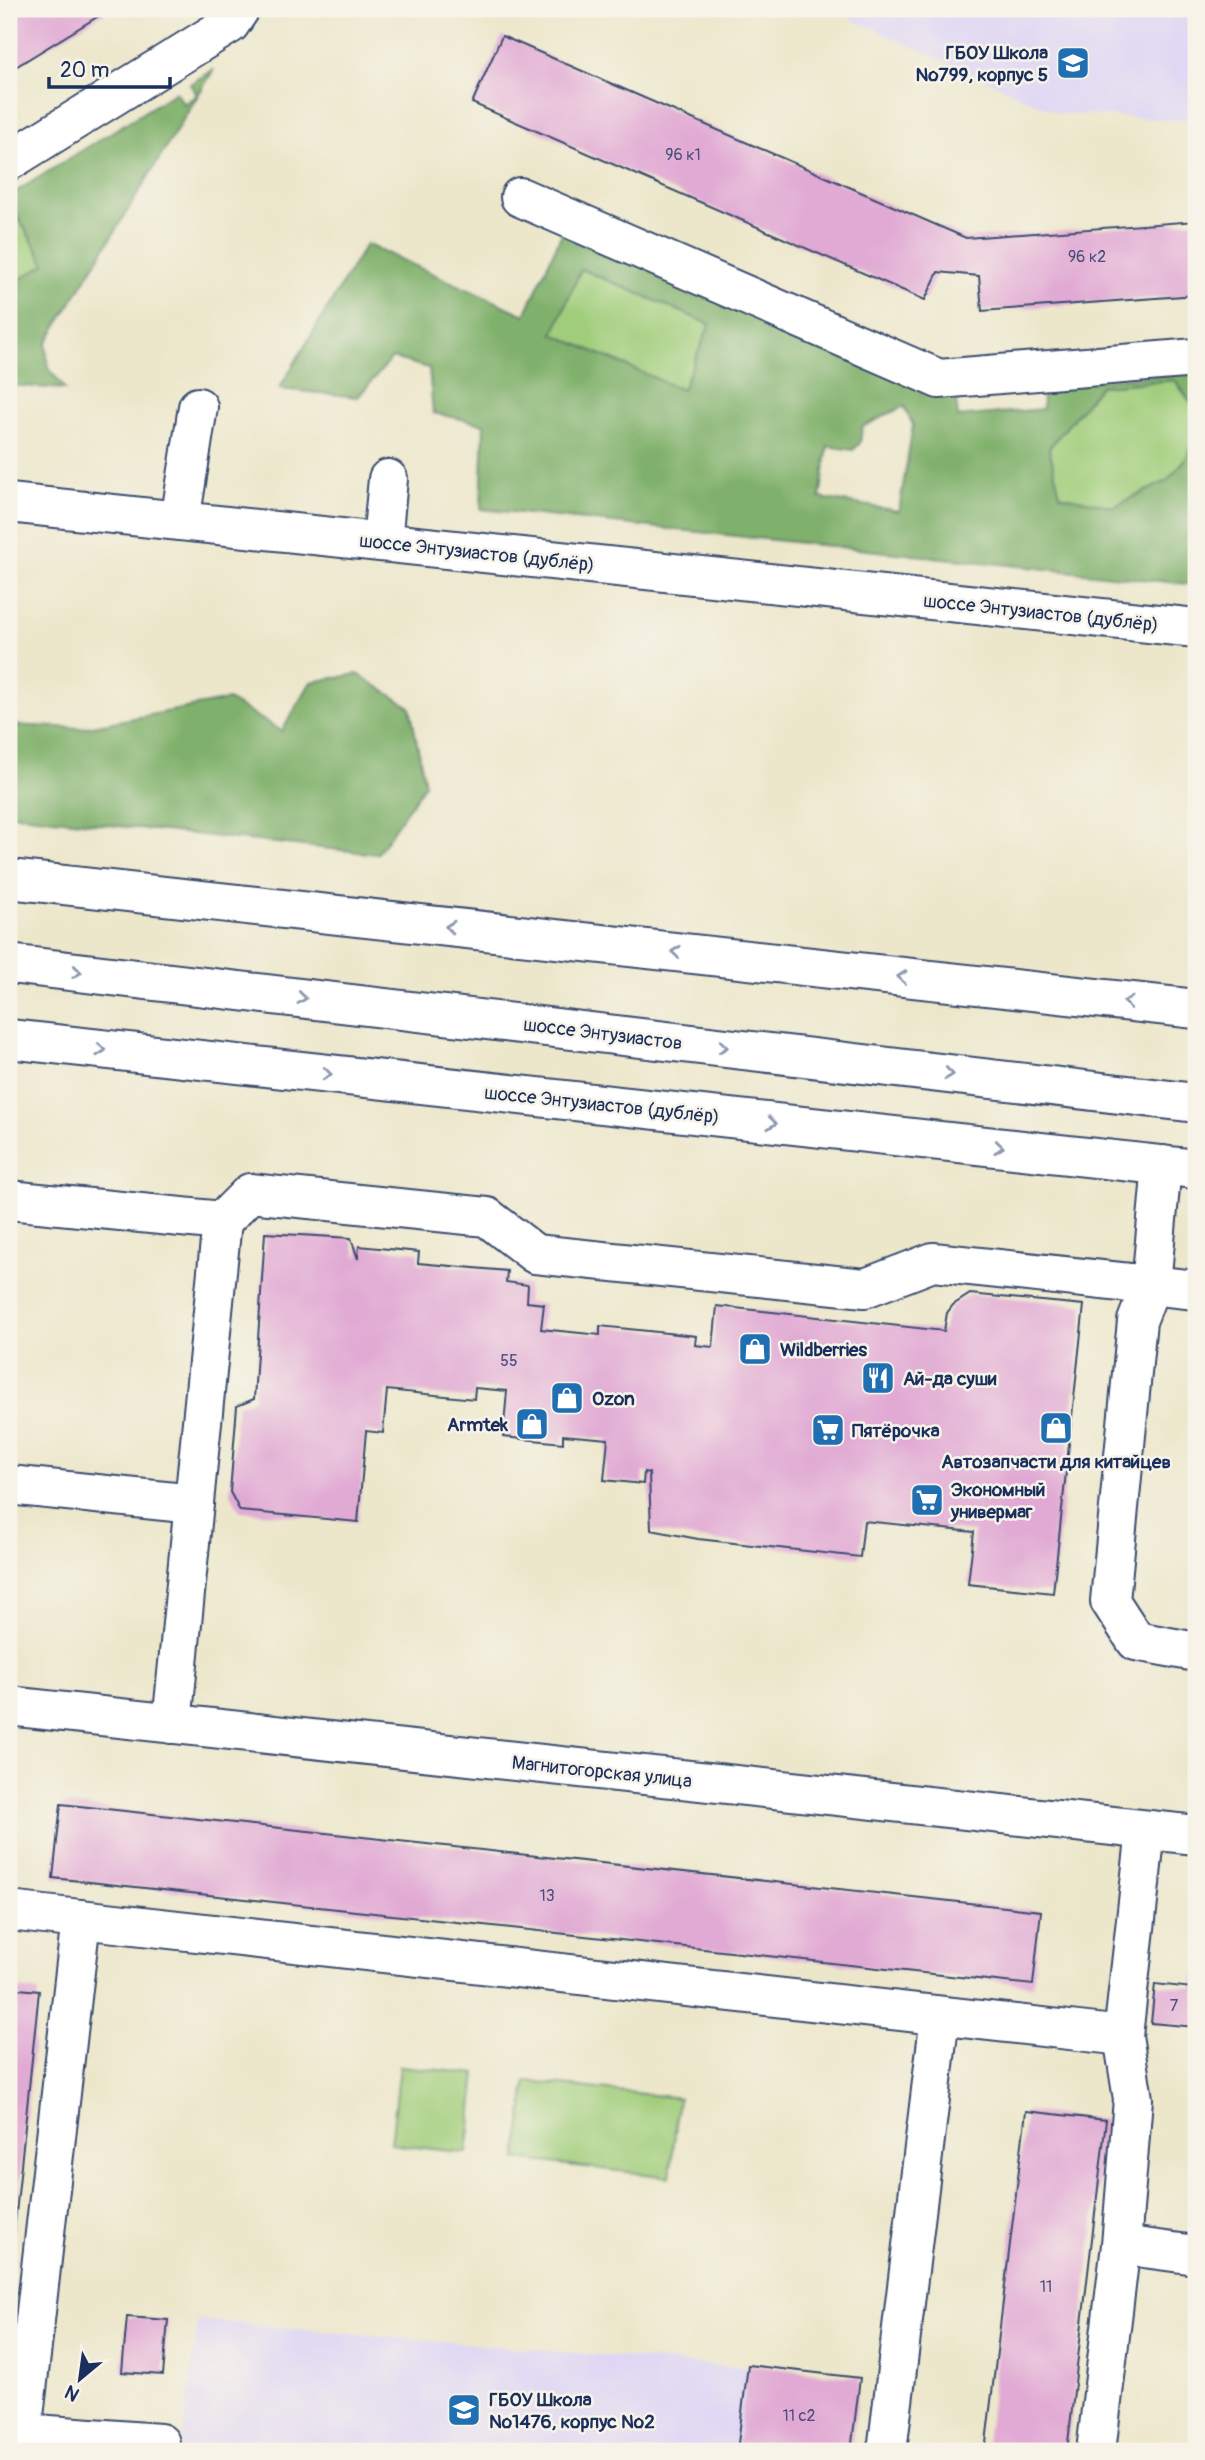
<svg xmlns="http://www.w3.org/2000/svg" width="1205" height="2460" viewBox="0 0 1205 2460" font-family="Pangolin,sans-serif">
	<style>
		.built { fill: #ded5f5 }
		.green { fill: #a1ce7c; stroke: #5e7e6d; stroke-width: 2 }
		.forest { fill: #80b16c; stroke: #4e7065; stroke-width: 2; fill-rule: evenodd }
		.building { fill: #e1aad4 }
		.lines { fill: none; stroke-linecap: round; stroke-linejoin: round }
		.minor-casing { stroke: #3a4b6e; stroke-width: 42 }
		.major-casing { stroke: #3a4b6e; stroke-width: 42 }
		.minor { stroke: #fff; stroke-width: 38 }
		.major { stroke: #fff; stroke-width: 38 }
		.oneway { stroke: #8d97ae }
		.labels { text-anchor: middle; stroke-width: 5; stroke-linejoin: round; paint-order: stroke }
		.number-label { font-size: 16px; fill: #4c4e7c }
		.poi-label { font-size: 19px; font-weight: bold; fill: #1b2f5e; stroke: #f7f3e8; text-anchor: start }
		.street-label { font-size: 19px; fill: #1b2f5e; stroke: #f7f3e8 }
	</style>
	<rect width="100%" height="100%" fill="#f7f3e8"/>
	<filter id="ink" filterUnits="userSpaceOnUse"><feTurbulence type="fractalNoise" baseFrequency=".0143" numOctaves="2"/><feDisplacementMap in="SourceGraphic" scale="14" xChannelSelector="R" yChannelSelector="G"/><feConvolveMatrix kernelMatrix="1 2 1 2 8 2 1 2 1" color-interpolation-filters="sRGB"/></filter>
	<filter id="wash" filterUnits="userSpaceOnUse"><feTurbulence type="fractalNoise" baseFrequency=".00686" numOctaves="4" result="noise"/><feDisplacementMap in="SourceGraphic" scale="28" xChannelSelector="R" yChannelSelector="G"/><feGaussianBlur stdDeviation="1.57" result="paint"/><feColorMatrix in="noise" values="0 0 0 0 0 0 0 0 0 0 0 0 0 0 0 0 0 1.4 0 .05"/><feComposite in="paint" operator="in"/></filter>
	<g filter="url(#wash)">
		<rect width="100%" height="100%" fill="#ece7cb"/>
		<!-- built -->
		<g class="built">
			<polygon points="830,9 1196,9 1196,118 1179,120 1057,113"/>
			<polygon points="198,2320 747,2368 737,2451 181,2451"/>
		</g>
		<!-- green -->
		<g class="green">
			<polygon points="16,214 46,265 9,286 9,218"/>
			<polygon points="581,269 711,324 682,390 553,334"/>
			<polygon points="1175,380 1194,407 1196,439 1186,459 1167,481 1113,507 1060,495 1049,448 1100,386"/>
			<polygon points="400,2066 476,2074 467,2153 391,2144"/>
			<polygon points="526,2081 679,2098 670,2177 517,2159"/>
		</g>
		<!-- forest -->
		<g class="forest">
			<polygon points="214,69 46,344 48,367 65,389 9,385 9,286 45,264 17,214 9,218 9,196 176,92 184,104 197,95 190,84"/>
			<path d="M563 231 955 392 958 417 1043 409 1042 385 1196 372V422L1194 407 1175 380 1100 386 1049 448 1060 495 1113 507 1167 481 1186 459 1196 439V585L481 509 484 424 433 413 429 368 392 358 358 397 279 389 366 244 525 315ZM581 269 710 324 682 390 553 334ZM904 406 913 425 899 511 820 498 828 446 853 450 860 443 862 427Z"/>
			<polygon points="358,674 410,707 425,784 377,854 9,814 9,725 82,728 228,700 282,731 311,682"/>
		</g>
		<g id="blocks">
			<!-- building -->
			<g class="building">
				<polygon points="9,9 110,9 9,71"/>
				<polygon points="502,36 966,238 1196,221 1196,295 982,311 979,276 938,272 925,300 472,103"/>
				<polygon points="265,1233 351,1238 358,1259 359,1246 419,1252 418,1263 507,1271 506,1282 528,1285 527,1302 544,1304 541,1329 600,1335 600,1326 696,1336 695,1345 713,1347 717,1306 944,1331 947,1313 953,1305 970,1294 1084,1305 1053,1593 968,1584 974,1532 864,1521 860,1557 698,1539 651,1530 649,1473 644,1472 643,1484 604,1480 608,1439 563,1435 563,1443 503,1437 507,1391 475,1388 474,1399 387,1390 383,1433 366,1431 358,1522 240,1511 230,1492 237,1406 254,1399"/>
				<polygon points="61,1804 1041,1911 1033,1985 53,1878"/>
				<polygon points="1194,1976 1196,1976 1196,2027 1151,2023 1155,1984 1193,1988"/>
				<polygon points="9,1988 39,1991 11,2262 9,2262"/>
				<polygon points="1026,2111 1106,2120 1067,2451 985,2451"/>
				<polygon points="127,2317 168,2320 163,2375 122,2372"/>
				<polygon points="748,2365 860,2378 851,2451 737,2451"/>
			</g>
		</g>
	</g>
	<g filter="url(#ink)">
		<use href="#blocks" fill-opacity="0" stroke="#3a4b6e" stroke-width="2"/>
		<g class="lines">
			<defs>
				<g id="minor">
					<polyline points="9,161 230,24 240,9"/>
					<polyline points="520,197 939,379 1196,358"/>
					<polyline points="9,503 1196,628"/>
					<polyline points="180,521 198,407"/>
					<polyline points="382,542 388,479"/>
					<polyline points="1162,1165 1151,1285 1137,1321 1110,1601 1136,1641 1196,1652"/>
					<polyline points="9,1200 222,1221 172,1724"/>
					<polyline points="222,1221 250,1193 487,1217 535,1254 865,1288 933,1262 1196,1290"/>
					<polyline points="9,1485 194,1504"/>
					<polyline points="9,1706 1196,1835"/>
					<polyline points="9,1911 1123,2036"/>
					<polyline points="1121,2245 1196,2255"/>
					<polyline points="22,2433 160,2443"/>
					<polyline points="20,2451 81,1919"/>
					<polyline points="887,2451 940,2016"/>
					<polyline points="1096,2451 1121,2245 1133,2099 1123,2036 1146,1830"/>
				</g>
				<g id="major">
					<polyline points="9,879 1196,1009"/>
					<polyline points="9,964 1196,1103"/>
					<polyline points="9,1039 1196,1169"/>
				</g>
			</defs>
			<!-- minor casing -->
			<use href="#minor" class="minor-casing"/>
			<!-- major casing -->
			<use href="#major" class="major-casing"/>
			<!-- minor -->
			<use href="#minor" class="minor"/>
			<!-- major -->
			<use href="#major" class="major"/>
		</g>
		<!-- one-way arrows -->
		<defs><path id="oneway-chevron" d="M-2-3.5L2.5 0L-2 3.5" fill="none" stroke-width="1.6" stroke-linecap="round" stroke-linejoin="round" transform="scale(1.75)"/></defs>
		<g class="oneway">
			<use href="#oneway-chevron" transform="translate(450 927) rotate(-174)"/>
			<use href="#oneway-chevron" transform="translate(676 952) rotate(-174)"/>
			<use href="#oneway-chevron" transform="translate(77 972) rotate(7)"/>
			<use href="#oneway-chevron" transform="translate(902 977) rotate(-174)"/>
			<use href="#oneway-chevron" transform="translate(302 998) rotate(7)"/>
			<use href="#oneway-chevron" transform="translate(1128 1002) rotate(-174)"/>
			<use href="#oneway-chevron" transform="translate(723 1047) rotate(7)"/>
			<use href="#oneway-chevron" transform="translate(101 1050) rotate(6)"/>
			<use href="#oneway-chevron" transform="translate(327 1074) rotate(6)"/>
			<use href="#oneway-chevron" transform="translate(949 1074) rotate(7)"/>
			<use href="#oneway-chevron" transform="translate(772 1123) rotate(6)"/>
			<use href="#oneway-chevron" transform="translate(999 1147) rotate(6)"/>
		</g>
	</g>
	<!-- icons -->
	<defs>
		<symbol id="school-square" viewBox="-11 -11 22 22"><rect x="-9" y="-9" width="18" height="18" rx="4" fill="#1f6fb2" stroke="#f7f3e8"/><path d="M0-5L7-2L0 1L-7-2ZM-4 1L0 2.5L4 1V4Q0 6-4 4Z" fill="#fff"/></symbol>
		<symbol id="shop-square" viewBox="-11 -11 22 22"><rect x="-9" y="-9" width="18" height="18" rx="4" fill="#1f6fb2" stroke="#f7f3e8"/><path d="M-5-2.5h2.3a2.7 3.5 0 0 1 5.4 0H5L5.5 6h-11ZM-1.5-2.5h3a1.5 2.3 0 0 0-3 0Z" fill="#fff"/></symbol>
		<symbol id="restaurant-square" viewBox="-11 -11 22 22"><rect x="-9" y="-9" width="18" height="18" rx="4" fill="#1f6fb2" stroke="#f7f3e8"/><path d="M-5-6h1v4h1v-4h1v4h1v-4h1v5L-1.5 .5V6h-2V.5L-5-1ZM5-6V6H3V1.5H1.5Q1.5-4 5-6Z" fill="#fff"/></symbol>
		<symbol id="supermarket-square" viewBox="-11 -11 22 22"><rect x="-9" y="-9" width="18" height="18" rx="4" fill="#1f6fb2" stroke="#f7f3e8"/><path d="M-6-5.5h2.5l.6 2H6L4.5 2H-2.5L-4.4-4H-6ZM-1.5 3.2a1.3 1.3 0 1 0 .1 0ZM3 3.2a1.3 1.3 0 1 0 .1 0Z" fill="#fff"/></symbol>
	</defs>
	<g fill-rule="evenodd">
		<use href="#school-square" x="1054" y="44" width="38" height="38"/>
		<use href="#shop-square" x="736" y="1330" width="38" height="38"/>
		<use href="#restaurant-square" x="859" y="1359" width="38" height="38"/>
		<use href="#shop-square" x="548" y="1379" width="38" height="38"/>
		<use href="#shop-square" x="513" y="1405" width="38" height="38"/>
		<use href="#shop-square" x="1037" y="1409" width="38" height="38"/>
		<use href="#supermarket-square" x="809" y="1411" width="38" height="38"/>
		<use href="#supermarket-square" x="908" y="1481" width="38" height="38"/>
		<use href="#school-square" x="445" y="2391" width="38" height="38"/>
	</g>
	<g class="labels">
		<!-- number labels -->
		<g class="number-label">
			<text x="683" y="160">96 к1</text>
			<text x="1087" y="262">96 к2</text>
			<text x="509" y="1366">55</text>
			<text x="547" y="1901">13</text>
			<text x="1174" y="2011">7</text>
			<text x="1046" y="2292">11</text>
			<text x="799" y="2421">11 с2</text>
		</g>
		<!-- poi labels -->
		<g class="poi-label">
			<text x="1048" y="59" text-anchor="end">ГБОУ Школа<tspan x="1048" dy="22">№799, корпус 5</tspan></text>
			<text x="780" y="1356">Wildberries</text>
			<text x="903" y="1385">Ай-да суши</text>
			<text x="592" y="1405">Ozon</text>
			<text x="508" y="1431" text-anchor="end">Armtek</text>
			<text x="852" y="1437">Пятёрочка</text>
			<text x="1056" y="1468" text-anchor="middle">Автозапчасти для китайцев</text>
			<text x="951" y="1496">Экономный<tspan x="951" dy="22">универмаг</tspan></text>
			<text x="489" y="2406">ГБОУ Школа<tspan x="489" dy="22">№1476, корпус №2</tspan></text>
		</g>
		<!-- street labels -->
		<g class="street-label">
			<text transform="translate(477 552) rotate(6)" y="7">шоссе Энтузиастов (дублёр)</text>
			<text transform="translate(1041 612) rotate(6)" y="7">шоссе Энтузиастов (дублёр)</text>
			<text transform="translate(603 1033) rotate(7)" y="7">шоссе Энтузиастов</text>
			<text transform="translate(602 1104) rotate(6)" y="7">шоссе Энтузиастов (дублёр)</text>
			<text transform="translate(602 1771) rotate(6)" y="7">Магнитогорская улица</text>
		</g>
	</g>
	<!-- margin -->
	<rect width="1205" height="2460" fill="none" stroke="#f7f3e8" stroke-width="35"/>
	<!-- north arrow -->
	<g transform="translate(80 2379) rotate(209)" stroke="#f7f3e8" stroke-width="5" paint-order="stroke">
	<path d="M0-5L12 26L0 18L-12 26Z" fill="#1b2f5e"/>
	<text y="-10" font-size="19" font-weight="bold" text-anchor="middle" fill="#1b2f5e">N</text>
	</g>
	<!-- scale -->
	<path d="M49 77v10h121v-10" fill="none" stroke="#1b2f5e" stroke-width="3.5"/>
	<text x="60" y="77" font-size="21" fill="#1b2f5e" stroke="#f7f3e8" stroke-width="5" paint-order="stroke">20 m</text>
</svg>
